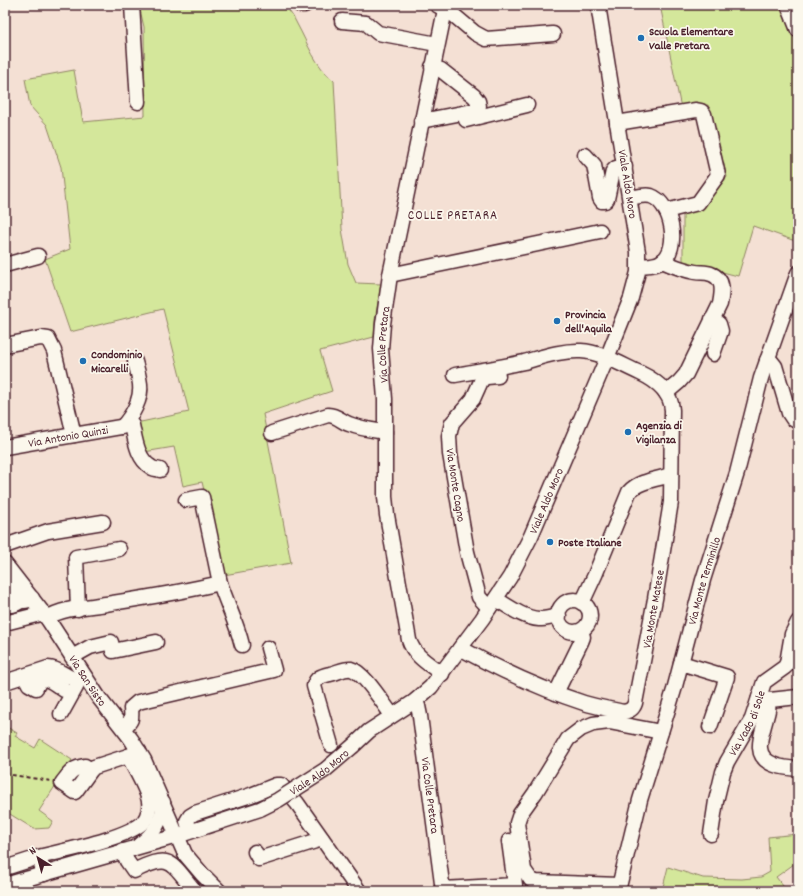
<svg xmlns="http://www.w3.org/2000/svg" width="803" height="896" viewBox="0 0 803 896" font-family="Dekko,sans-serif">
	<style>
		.green { fill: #d4e79b; stroke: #8f8363 }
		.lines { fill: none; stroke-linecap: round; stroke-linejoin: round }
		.minor-casing { stroke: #4a1f2b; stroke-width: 17 }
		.path { stroke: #4a1f2b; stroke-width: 2; stroke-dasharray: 4 3; stroke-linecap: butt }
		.minor { stroke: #fbf7ec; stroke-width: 14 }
		.minor-bridge-casing { stroke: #4a1f2b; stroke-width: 17; stroke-linecap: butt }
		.minor-bridge { stroke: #fbf7ec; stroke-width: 14 }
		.poi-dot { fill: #1f6fb2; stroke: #fbf7ec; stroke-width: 1.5 }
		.labels { text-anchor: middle; stroke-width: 3.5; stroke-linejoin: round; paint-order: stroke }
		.poi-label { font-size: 12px; font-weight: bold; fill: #4a1f2b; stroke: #fbf7ec; text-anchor: start }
		.street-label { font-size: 12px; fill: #4a1f2b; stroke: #fbf7ec }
		.neighbourhood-label { font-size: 13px; letter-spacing: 1px; fill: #4a1f2b; stroke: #fbf7ec }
	</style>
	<rect width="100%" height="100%" fill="#f4e0d4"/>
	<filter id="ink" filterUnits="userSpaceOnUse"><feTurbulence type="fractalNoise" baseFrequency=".025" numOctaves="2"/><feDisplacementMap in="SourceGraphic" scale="8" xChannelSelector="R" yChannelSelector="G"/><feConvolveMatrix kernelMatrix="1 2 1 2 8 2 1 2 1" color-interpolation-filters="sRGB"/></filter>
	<g filter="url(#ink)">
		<!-- green -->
		<g class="green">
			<path d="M139 5H285C289 11 294 17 297 24 309 46 314 64 334 81L342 229 348 264 356 283 381 284 375 320 374 337 320 351 332 391 263 414 291 563 224 575 202 482 183 486 174 447 144 452 136 423 189 412 163 309 70 332 45 259 70 249 61 167 47 125 30 106 25 79 74 70 83 122 145 116 144 27Z"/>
			<polygon points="660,5 784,5 798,42 798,242 753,226 738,276 683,262 683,213 704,206 727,177 708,105 681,108"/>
			<polygon points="5,726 17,733 15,736 35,748 40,739 72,760 39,811 53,821 49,828 34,829 5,811"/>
			<polygon points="798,834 798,869 794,864 776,877 787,891 662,891 668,867 703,878 742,879 761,877 770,872 768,837"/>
		</g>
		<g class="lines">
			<defs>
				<g id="minor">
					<polyline points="132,5 138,102"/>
					<polyline points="300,5 305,5"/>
					<polyline points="437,5 450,12 475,33 486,39 553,34"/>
					<polyline points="788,5 798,30"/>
					<polyline points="342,21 366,23 378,33 437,44"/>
					<polyline points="466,120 527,105"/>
					<polyline points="421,121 473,111 477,109 479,106 478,101 474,96 441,70 432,67"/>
					<polyline points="617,123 696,110 701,111 704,114 718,175 698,203 666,211"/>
					<polyline points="585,155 594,165 600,198 602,201 605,201 607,199 613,171 616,168 625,167"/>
					<path d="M630 198C636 197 644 194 651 196 672 203 681 250 661 262 654 266 646 265 639 266"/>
					<path d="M662 261C673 266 684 270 695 272 701 273 706 272 711 274 725 279 722 293 720 304L686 374 679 382 666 393"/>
					<polyline points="5,265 38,256"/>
					<polyline points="390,275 600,231"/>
					<polyline points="712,319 719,324 721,331 713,354"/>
					<polyline points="5,345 41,338 48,339 54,351 74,435"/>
					<polyline points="767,360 771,361 775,366 789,413 793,419 798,422"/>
					<path d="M455 375C478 371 501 367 524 362 542 357 562 350 581 351 601 352 622 365 640 373 655 380 671 392 672 410L671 502 655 599 635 703C633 709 630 711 623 712 610 709 597 707 584 703 541 689 500 670 460 648"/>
					<path d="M122 427C132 416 142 399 140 384 139 376 137 369 135 362"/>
					<path d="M272 433 328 415C337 415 342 422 349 424 361 429 372 430 385 432"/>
					<path id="s1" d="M5 447 132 425C135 438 137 459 151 467 153 469 157 469 160 470"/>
					<polyline points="5,546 48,531 103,522"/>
					<path id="s2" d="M5 564 47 618 99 698 131 739 144 760 185 854 202 874 219 891"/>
					<path d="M220 583C227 604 237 624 242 645"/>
					<path d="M5 584C12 593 19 607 32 598"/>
					<path d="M496 599C509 607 524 618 539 619 546 619 552 617 559 616"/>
					<circle cx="574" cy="616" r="16"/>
					<path d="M5 602C10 608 15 604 21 601"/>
					<path d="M582 603 595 575 629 492C638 481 658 479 671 475"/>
					<polyline points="489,608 479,597 467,552 450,454 449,436 452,423 473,399 482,379 487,377 498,376"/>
					<polyline points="78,609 76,557 119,549"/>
					<path d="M47 618C62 608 88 607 106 604 144 598 183 592 220 583L202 497 186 500"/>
					<polyline points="5,623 44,613"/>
					<polyline points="72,657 90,647 111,642 113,651 156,642"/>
					<polyline points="681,663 727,677 710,727"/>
					<path id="s3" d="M442 674C429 664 414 656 409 640L387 515 385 497V399L381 349 383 324 390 275 446 5"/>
					<path d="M25 676 29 684 36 688C37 686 39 681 42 680 48 677 59 687 64 690"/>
					<path d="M5 682 48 668C63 668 71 686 85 677"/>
					<polyline points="556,693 581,642 583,637 581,631"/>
					<polyline points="759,698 770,700 798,697"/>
					<path d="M766 700C770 706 768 711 766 718 764 727 759 739 760 748 761 766 785 768 798 769"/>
					<path id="s4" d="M415 701 418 706 420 716 443 891"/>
					<polyline points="61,714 76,687 77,681"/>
					<path d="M123 728C132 721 132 719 131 708L138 702 274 670 268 648"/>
					<path d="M331 745 314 686C316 677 322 676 330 674 336 673 345 668 351 669 364 672 384 705 392 715"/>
					<path id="s5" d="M353 746 369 731 415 701 431 687 482 619 510 577 531 536 607 358 631 298 638 272V252L598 5"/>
					<path d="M91 770 85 766C72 768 70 773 62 783L75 792 91 770 94 767 128 756"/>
					<polyline points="190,831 187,821 190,816 195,813 251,795 276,785 281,785 297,803 359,891"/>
					<path id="s6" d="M711 834 716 801 723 772 727 762 752 719 764 682 785 667 787 663 792 634 798 622"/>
					<path d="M139 845C152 835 164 820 163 802"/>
					<path d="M123 851 127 861 134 871C172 852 171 863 195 891"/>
					<polyline points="255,852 259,859 322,839"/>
					<polyline points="5,868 39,857"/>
					<path d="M44 874 39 857C62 851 129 838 144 821 148 816 150 807 149 801 147 789 134 767 128 756L139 751"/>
					<polyline points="5,885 177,836 260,809"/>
					<polyline points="619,885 536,882 531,880 524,870 517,823 520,814 535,793 568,739 581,729 593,724 609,722 661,732"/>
					<polyline points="443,889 515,885 509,841"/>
					<path id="s7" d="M618 891 640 800 674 690 703 580 737 473 761 378 798 273"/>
				</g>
			</defs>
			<!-- minor casing -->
			<use href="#minor" class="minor-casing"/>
			<!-- path -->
			<polyline class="path" points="5,773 12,775 51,781"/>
			<!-- minor -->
			<use href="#minor" class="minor"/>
			<defs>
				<g id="minor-bridge">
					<path id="s8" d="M260 809 278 800 325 770 353 746"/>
				</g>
			</defs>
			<!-- minor-bridge casing -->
			<use href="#minor-bridge" class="minor-bridge-casing"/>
			<!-- minor-bridge -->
			<use href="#minor-bridge" class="minor-bridge"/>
		</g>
	</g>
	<!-- markers -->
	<g class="poi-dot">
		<circle cx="641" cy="38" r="4"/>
		<circle cx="557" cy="321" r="4"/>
		<circle cx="83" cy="361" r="4"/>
		<circle cx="628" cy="432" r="4"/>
		<circle cx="550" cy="542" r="4"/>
	</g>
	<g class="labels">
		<!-- poi labels -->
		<g class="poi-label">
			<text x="649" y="35">Scuola Elementare<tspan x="649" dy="14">Valle Pretara</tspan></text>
			<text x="565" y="318">Provincia<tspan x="565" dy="14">dell'Aquila</tspan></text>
			<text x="91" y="358">Condominio<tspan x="91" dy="14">Micarelli</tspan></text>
			<text x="636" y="429">Agenzia di<tspan x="636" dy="14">Vigilanza</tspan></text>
			<text x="558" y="546">Poste Italiane</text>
		</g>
		<!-- street labels -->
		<g class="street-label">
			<text transform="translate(628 184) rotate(81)" y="4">Viale Aldo Moro</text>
			<text dy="4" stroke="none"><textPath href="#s3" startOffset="346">Via Colle Pretara</textPath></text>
			<text dy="4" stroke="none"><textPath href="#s1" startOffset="64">Via Antonio Quinzi</textPath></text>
			<text transform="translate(456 485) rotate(81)" y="4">Via Monte Cagno</text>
			<text dy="4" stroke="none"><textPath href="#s5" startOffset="318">Viale Aldo Moro</textPath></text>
			<text dy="4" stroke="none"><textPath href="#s7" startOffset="322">Via Monte Terminillo</textPath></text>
			<text transform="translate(653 609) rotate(-80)" y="4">Via Monte Matese</text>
			<text dy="4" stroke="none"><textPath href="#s2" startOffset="143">Via San Sisto</textPath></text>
			<text dy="4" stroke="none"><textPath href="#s6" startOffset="118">Via Vado di Sole</textPath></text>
			<text dy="4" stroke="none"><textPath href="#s8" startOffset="70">Viale Aldo Moro</textPath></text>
			<text dy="4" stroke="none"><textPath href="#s4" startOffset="96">Via Colle Pretara</textPath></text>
		</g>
		<!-- neighbourhood labels -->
		<g class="neighbourhood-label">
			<text x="453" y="219">COLLE PRETARA</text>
		</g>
	</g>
	<!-- margin -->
	<rect width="803" height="896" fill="none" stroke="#fbf7ec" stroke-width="20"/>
	<rect x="10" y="10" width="783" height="876" fill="none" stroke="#4a1f2b" stroke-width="1.5" filter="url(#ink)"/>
	<!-- north arrow -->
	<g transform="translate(38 858) rotate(323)" stroke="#fbf7ec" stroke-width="3" paint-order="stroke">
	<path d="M0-3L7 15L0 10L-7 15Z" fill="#4a1f2b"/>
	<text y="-6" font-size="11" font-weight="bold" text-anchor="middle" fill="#4a1f2b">N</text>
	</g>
</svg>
